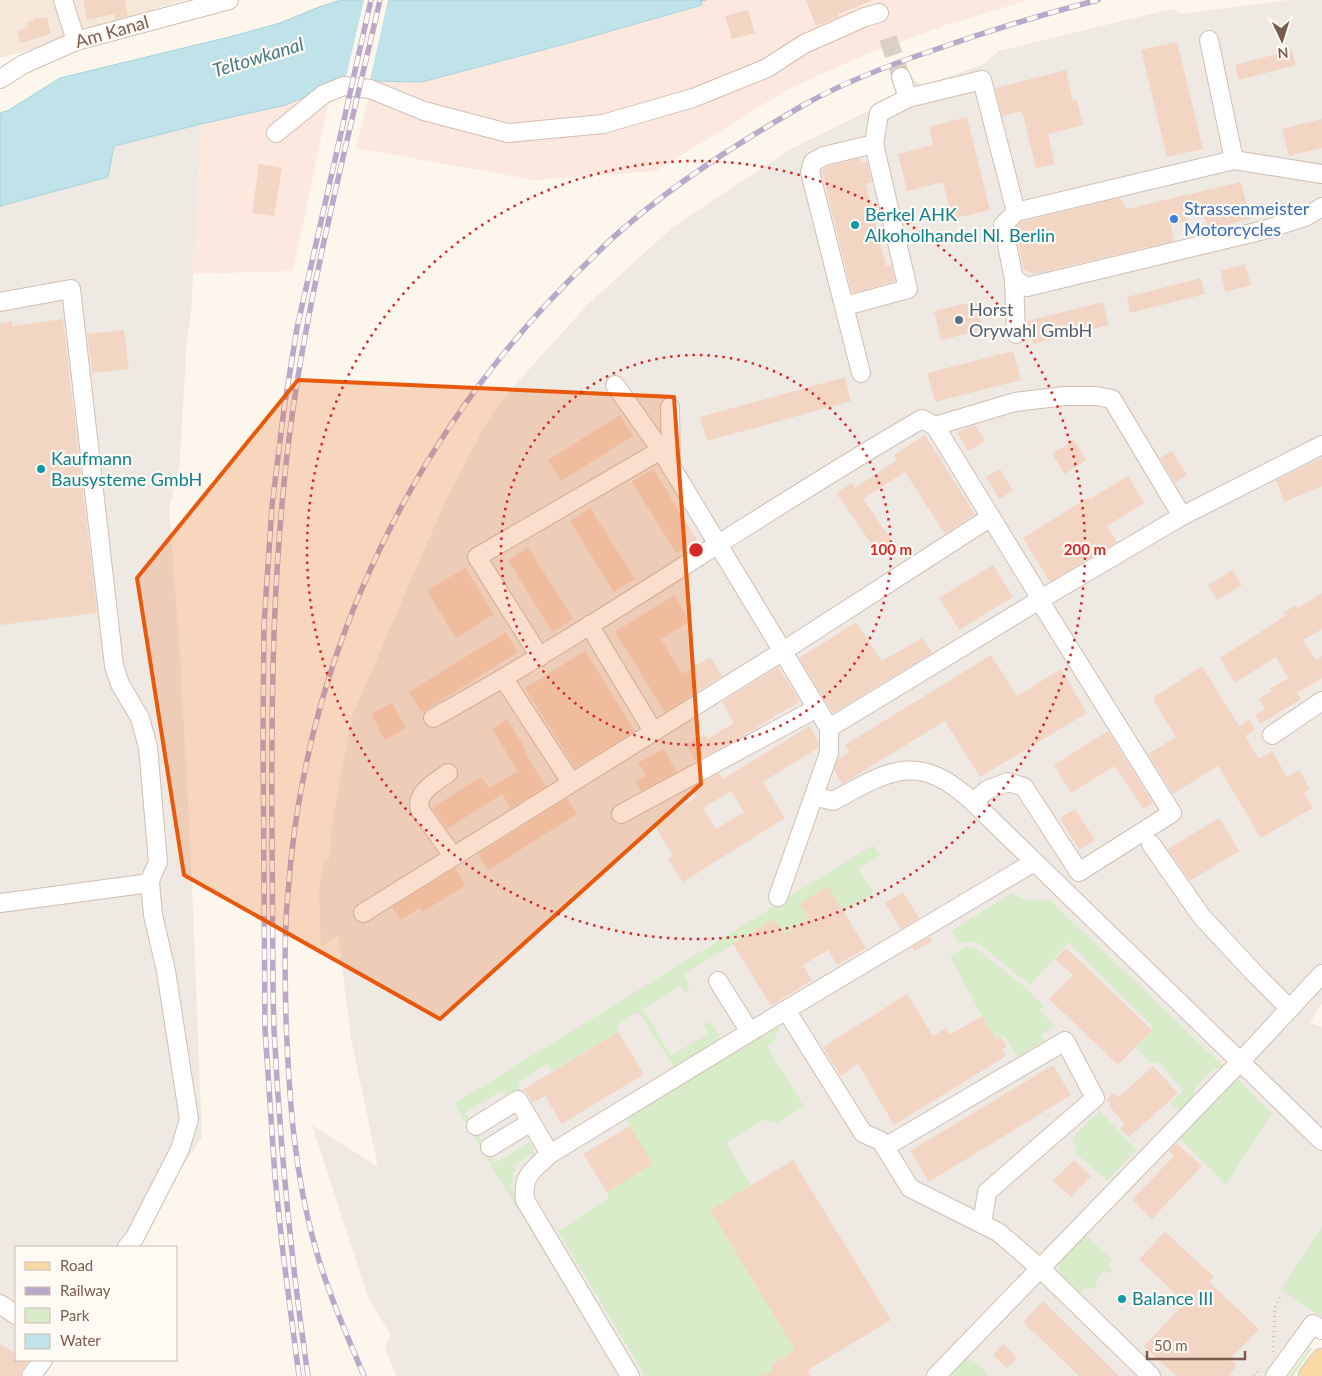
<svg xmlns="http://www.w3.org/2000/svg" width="1322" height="1376" viewBox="0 0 1322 1376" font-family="Lato,sans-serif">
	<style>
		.residential { fill: #f5e8da }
		.commercial { fill: #fde8e0 }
		.industrial { fill: #efe9e4 }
		.green { fill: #d8ecc9 }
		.water { fill: #bfe3e8; stroke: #a5d3da }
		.pier { fill: #fdf6ec }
		.building { fill: #f3d5c3; fill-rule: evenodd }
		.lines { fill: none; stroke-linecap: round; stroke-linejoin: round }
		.minor-tunnel { stroke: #dcd0c4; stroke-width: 18; stroke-dasharray: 18 9; stroke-linecap: butt }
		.minor-casing { stroke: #d1beb0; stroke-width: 20 }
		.major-casing { stroke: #dad1cd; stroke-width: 25 }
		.path { stroke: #d9b8a5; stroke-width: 2.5; stroke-dasharray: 1 4; stroke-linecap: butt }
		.minor { stroke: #fff; stroke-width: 18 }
		.major { stroke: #fbd9a5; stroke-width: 22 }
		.rail-casing { stroke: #b9a8c9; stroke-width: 5.5 }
		.rail { stroke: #fffaf3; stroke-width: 4; stroke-dasharray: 11; stroke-linecap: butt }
		.marked { fill: #e8590c; fill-opacity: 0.2; stroke: #e8590c; stroke-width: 4; stroke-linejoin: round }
		.ring { fill: none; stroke: #d62828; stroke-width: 2.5; stroke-dasharray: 2.5 5 }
		.shop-dot { fill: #3f7fe0; stroke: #fffaf3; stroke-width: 2 }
		.culture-dot { fill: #0f9aa8; stroke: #fffaf3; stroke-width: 2 }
		.service-dot { fill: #5c6f8a; stroke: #fffaf3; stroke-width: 2 }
		.labels { text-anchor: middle; stroke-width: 4.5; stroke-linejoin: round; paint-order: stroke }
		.street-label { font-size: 18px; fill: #7a5c4d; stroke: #fffaf3 }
		.shop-label { font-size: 18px; fill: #366cbe; stroke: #fffaf3; text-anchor: start }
		.culture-label { font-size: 18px; fill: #0d838f; stroke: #fffaf3; text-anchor: start }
		.service-label { font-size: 18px; fill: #4e5e75; stroke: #fffaf3; text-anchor: start }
		.water-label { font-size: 19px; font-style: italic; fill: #437c86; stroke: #fffaf3 }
		.centre { fill: #d62828; stroke: #fffaf3; stroke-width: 2.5 }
		.ring-label { font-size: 15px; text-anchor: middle; font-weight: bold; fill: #d62828; stroke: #fffaf3; stroke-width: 4.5; stroke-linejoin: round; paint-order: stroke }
	</style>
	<rect width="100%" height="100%" fill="#fdf6ec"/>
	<!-- residential -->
	<g class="residential">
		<polygon points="0,0 53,0 65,40 0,58"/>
		<polygon points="71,0 185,0 155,8 155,14 81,35"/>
	</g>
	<!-- commercial -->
	<g class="commercial">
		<polygon points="706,0 1029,0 946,25 867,54 790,88 656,171 534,180 356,148 373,81 422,82 565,44 702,5 701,1"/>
		<polygon points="332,85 293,271 193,274 201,124 286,105"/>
	</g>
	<!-- industrial -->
	<g class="industrial">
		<polygon points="1288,0 1322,0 1322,1003 1310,1023 1322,1027 1322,1317 1312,1312 1267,1376 396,1376 385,1347 391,1335 369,1300 312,1125 378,1167 351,1038 338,935 321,947 319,891 324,860 329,860 332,824 352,716 445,502 488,420 514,386 588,304 673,227 791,149 896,97 899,78 908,74 922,86 982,65 999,51 1171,9 1182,14"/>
		<polygon points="201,124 191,314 187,338 179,475 169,507 180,656 191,860 202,1137 129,1247 16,1247 16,1360 55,1360 45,1376 0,1376 0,206 108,177 114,146"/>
	</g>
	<!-- green -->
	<g class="green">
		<path d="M873 845 880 856 858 869 874 893 843 911 828 886 800 904 809 919 784 934 775 919 684 974C687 981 693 988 685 994L680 986 643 1009 671 1056 708 1033 704 1025 710 1021 719 1035 718 1040 674 1067 638 1012 619 1023 618 1032 552 1071 548 1064 517 1083 520 1090 507 1098 502 1090 465 1113 495 1163 530 1142 534 1149V1153L513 1166 516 1170 513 1174 511 1188 624 1376H619L454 1104Z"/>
		<path d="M1012 893C1024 902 1035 901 1049 899L1223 1066 1212 1071 1196 1086 1193 1097 1179 1111 1171 1103 1183 1090 1157 1061 1153 1064 1136 1048 1152 1030V1026L1069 942 1030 985 977 942 970 941 959 943 951 931Z"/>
		<polygon points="966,946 977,949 1028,990 1044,1006 1039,1010 1055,1026 1041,1035 1044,1041 1017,1057 1004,1035 996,1039 982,1016 950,956"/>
		<polygon points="778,1027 780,1031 774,1034 777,1039 767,1046 805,1108 799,1109 776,1123 762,1120 726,1143 751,1185 710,1210 795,1350 771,1364 774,1369 762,1376 645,1376 558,1231 609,1198 607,1192 653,1164 625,1118"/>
		<polygon points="1232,1074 1272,1113 1226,1185 1175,1133"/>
		<polygon points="1100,1111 1136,1150 1107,1181 1076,1153 1075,1143 1072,1138"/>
		<polygon points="1322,1226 1322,1317 1281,1290"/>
		<path d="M1085 1234 1112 1260 1108 1265 1113 1270 1108 1274 1104 1271 1095 1281 1098 1285 1093 1290 1087 1286 1081 1293 1059 1272C1056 1256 1074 1244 1085 1234Z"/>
		<polygon points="1310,1347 1312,1349 1293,1376 1289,1376"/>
		<path d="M965 1359C975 1360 983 1367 987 1376H948Z"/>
	</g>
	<!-- water -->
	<polygon class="water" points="341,0 706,0 701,1 702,5 565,44 422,82 373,81 332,85 286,105 201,124 114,146 108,177 0,206 0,113 9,110 60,78 233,36 280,23 319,7"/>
	<!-- pier -->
	<polygon class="pier" points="364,0 388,0 369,84 344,86"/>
	<!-- building -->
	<g class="building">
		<polygon points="83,0 125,0 128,16 115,19 114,14 87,20"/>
		<polygon points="806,0 871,0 871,1 838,14 839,17 816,26"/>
		<polygon points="748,10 755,33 732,39 725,16"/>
		<polygon points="36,17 39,19 47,17 51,34 20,43 17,31 28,28 27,22 34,20"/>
		<polygon points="1177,42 1203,149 1167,157 1141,50"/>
		<polygon points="1292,50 1296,65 1239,80 1235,65"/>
		<polygon points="1066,70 1073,101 1077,100 1083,125 1048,134 1055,164 1036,168 1022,111 1002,116 995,88"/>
		<polygon points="967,117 990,210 952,219 943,182 907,191 898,154 933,145 929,127"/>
		<polygon points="1322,119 1322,148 1289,156 1282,129"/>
		<polygon points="860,158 861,163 867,162 872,182 866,184 886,266 891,265 895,281 852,293 822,171 828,166"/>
		<polygon points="259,164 282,168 274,216 252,213"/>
		<polygon points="1241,182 1250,219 1208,230 1200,205 1185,209 1188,221 1171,225 1174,241 1034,274 1024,269 1015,229 1021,222 1119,198 1121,199 1127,209"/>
		<polygon points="1245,264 1251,285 1225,292 1221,271"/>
		<polygon points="1201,278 1205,294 1130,313 1127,297"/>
		<polygon points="976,301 983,330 941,340 934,311"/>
		<polygon points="1103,302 1109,325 1033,344 1027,321"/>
		<polygon points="63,319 97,613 0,625 0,323 12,321 12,326"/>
		<polygon points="124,330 129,369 92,373 87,334"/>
		<polygon points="1013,351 1021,380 935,402 927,373"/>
		<polygon points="845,377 851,401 707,441 700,417"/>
		<polygon points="620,415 633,436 561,481 548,460"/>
		<polygon points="975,425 985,441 968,451 957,432"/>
		<polygon points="925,435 975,514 945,534 905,472 863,499 893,542 878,553 836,493 852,483 855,488 897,460 894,455"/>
		<polygon points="1074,440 1086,460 1065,474 1052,454"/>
		<polygon points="1172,451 1187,475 1175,483 1160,458"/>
		<polygon points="1322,458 1322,486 1284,502 1276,480"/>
		<polygon points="653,469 697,540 676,553 632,482"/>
		<polygon points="1000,469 1013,491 999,499 986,477"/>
		<polygon points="1128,476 1144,503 1107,526 1117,542 1050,582 1023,538 1089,497 1090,499"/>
		<polygon points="590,508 635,579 614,592 570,521"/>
		<polygon points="528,547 573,619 552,632 508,560"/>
		<polygon points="993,565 1013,597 959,630 939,598"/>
		<polygon points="465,568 494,614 456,638 427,591"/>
		<polygon points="1233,570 1242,585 1217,600 1208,585"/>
		<polygon points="1322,593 1322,629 1303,640 1316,660 1322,656 1322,678 1297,693 1301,699 1260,724 1255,715 1265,709 1259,699 1272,691 1270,689 1288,678 1276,657 1235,683 1220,658 1285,616 1283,613 1296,605 1298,608"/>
		<polygon points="674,595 690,621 661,639 682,674 710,657 722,676 665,712 615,632"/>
		<polygon points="856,622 882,661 922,638 932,653 833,713 799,658"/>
		<polygon points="506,632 518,652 422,712 409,692"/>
		<polygon points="585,651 635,731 575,768 525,688"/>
		<polygon points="991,655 1017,696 1061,669 1087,713 980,777 945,721 842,784 834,770 838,759 850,752 845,745"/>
		<polygon points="1202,666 1239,726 1249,720 1255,730 1245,736 1259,759 1272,751 1287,777 1299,770 1310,789 1304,793 1313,808 1261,838 1218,766 1173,794 1148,754 1176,737 1154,701 1154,697"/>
		<polygon points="778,667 800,701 736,740 696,761 686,745 704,734 707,739 734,723 722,702"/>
		<polygon points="392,703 406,728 385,740 371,714"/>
		<polygon points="507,719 526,750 524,751 546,787 511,808 502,794 447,829 432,808 481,777 489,788 518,771 492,729"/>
		<path d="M809 726 818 740V748L763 782 785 818 683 882 668 859 673 856 654 824 696 797 691 788 719 773 723 779ZM731 791 744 812 716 829 703 808Z"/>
		<polygon points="1108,731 1153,803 1143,809 1115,766 1071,793 1054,765"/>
		<polygon points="663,749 677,772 641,791 636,782 646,776 638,763"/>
		<polygon points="567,798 577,814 488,870 478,854"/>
		<polygon points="1075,809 1095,840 1079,850 1060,818"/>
		<polygon points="1219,818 1239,851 1190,881 1168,849"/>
		<polygon points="455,868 465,886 422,912 420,908 400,920 392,907"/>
		<polygon points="828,886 866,948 837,965 828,950 803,965 812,980 771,1006 733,944 775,919 784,934 809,919 800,904"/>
		<polygon points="903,892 919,918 901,929 885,903"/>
		<polygon points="930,937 932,941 914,951 912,947"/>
		<polygon points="1066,948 1152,1030 1118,1065 1049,999 1073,975 1055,959"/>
		<polygon points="907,994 933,1036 946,1028 949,1034 958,1030 982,1016 996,1039 1001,1037 1007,1046 1002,1049 1006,1056 894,1125 858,1064 841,1076 823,1047"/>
		<polygon points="618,1032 644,1074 562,1124 545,1096 533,1103 524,1089"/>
		<polygon points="1053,1065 1071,1095 929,1182 910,1151"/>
		<polygon points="1153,1066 1178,1093 1129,1137 1120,1128 1125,1124 1109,1106 1111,1104 1106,1100 1114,1093 1119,1097"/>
		<polygon points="630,1126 653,1164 607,1192 583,1154"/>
		<polygon points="1176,1143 1202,1166 1152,1219 1132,1200 1174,1156 1169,1151"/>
		<polygon points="793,1160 891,1320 808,1370 811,1376 762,1376 774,1369 771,1365 795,1350 710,1210"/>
		<polygon points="1074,1160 1091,1176 1071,1197 1053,1181"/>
		<polygon points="1165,1232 1214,1277 1209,1282 1259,1329 1230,1359 1237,1366 1228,1376 1176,1376 1144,1346 1185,1303 1139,1259"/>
		<polygon points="1043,1301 1119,1376 1079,1376 1023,1322"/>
		<polygon points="0,1344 16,1354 16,1360 30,1360 22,1370 21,1376 0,1376"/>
		<polygon points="1003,1344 1017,1358 1007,1368 993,1355"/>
	</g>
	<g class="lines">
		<!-- minor-tunnel -->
		<polyline class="minor-tunnel" points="888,38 901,77"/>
		<defs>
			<g id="minor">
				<polyline points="63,0 76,41"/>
				<polyline points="1209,40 1234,160"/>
				<polyline points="0,79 24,64 76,41 229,0"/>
				<polyline points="908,98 982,80 1016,212 1003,225 1014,279 1027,287 1264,230 1305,217 1322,207"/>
				<polyline points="276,133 324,94 344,86 370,89 424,111 508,133 603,124 693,98 767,68 804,44 865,17 879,13"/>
				<polyline points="1016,212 1234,160 1322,174"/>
				<polyline points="1014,279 1016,334"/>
				<polyline points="0,302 71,289 114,666 120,684 140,718 148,747 158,862 151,878 150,883 153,915 166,971 189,1119 180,1149 134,1239 127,1247"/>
				<polyline points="845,306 908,289 874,144 879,113 908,98 901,77"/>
				<polyline points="861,373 810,172 813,162 824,156 874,144"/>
				<polyline points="615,385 661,450 829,728 829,753 778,897"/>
				<polyline points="670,407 671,467"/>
				<polyline points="935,426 1041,599 1043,606 1172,813 1079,872 1024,787 1008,782 987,790 973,802"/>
				<polyline points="589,625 653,731"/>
				<polyline points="540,657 477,557 661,450"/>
				<polyline points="504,679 571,782"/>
				<path d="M433 718C600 626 757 514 922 419L935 426 1015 402 1065 396H1096L1112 399 1182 516"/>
				<polyline points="829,728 1041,599 1182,516 1322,445"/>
				<polyline points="1272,735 1322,701"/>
				<path d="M448 773C436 782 415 792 420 810L453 856"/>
				<path d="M814 796 833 801C890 770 918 751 973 802L1322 1141"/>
				<polyline points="621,814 817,708"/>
				<polyline points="1151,844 1202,917 1257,976 1290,1009"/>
				<polyline points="0,903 150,883"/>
				<polyline points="363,913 783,651 991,517"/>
				<polyline points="718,981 750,1032"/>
				<polyline points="786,1010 863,1133 881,1141 910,1188 998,1232 1040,1268 1151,1376"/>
				<polyline points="476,1126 518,1100 550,1154"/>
				<polyline points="490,1147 531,1122"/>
				<polyline points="885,1147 1065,1041 1095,1098 987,1192 982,1224"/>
				<polyline points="0,1304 16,1315"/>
				<polyline points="31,1376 43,1360"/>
				<path d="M630 1376 525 1200C522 1175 533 1170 550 1154L786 1010 1034 862"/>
				<polyline points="936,1376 1240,1062 1322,974"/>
				<polyline points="1275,1376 1313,1324 1322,1330"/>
			</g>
			<polyline id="major" points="1310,1376 1322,1360"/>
		</defs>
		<!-- minor casing -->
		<use href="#minor" class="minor-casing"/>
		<!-- major casing -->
		<use href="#major" class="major-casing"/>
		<!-- path -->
		<g class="path">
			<polyline points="701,1 706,0"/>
			<polyline points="1273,1352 1275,1308 1280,1297"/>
			<polyline points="1254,1376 1261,1368"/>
		</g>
		<!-- minor -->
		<use href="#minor" class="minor"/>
		<!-- major -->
		<use href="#major" class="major"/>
		<defs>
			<g id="rail">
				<polyline points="299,1376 283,1253 275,1177 265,1029 263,735 264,625 272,506 284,409 297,328 371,0"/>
				<path d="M308 1376C291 1261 280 1145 274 1029 272 969 273 908 272 848 271 701 272 555 293 409 313 272 349 135 380 0"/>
				<path d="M364 1376C347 1335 328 1293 316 1250 294 1174 289 1097 286 1019 285 977 284 935 288 893 305 651 417 425 591 259 602 248 613 237 624 228 678 181 740 142 802 106 844 82 889 65 934 50 988 31 1043 14 1098 0"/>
			</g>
		</defs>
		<!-- rail casing -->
		<use href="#rail" class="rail-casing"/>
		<!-- rail -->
		<use href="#rail" class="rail"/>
	</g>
	<!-- marked area -->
	<path class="marked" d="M298 380 674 397 701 784 440 1019 184 875 137 578Z"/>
	<!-- distance rings -->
	<g class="ring">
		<circle cx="696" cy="550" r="195"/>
		<circle cx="696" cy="550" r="389"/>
	</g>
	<!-- markers -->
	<circle class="shop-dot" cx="1174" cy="219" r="5"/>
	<g class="culture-dot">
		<circle cx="855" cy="225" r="5"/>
		<circle cx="41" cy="469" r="5"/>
		<circle cx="1122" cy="1299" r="5"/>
	</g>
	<circle class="service-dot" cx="959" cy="320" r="5"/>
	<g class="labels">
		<!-- street labels -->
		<g class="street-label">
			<text transform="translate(112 32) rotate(-16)" y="6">Am Kanal</text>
		</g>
		<!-- shop labels -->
		<g class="shop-label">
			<text x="1184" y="215">Strassenmeister<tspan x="1184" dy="21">Motorcycles</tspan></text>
		</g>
		<!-- culture labels -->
		<g class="culture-label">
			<text x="865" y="221">Berkel AHK<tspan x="865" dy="21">Alkoholhandel Nl. Berlin</tspan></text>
			<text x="51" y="465">Kaufmann<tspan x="51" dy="21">Bausysteme GmbH</tspan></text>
			<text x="1132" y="1305">Balance III</text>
		</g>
		<!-- service labels -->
		<g class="service-label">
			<text x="969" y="316">Horst<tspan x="969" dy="21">Orywahl GmbH</tspan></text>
		</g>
		<!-- water labels -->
		<g class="water-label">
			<text transform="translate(258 57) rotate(-17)" y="7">Teltowkanal</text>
		</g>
	</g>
	<circle cx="696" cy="550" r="8" class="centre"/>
	<g class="ring-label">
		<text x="891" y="555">100 m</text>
		<text x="1085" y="555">200 m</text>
	</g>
	<!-- legend -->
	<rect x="15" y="1246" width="162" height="115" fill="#fffaf3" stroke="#cabbb1"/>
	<rect x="25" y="1262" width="25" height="8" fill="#fbd9a5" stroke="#cabbb1"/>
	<text x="60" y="1271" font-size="15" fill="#7a5c4d">Road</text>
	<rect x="25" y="1287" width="25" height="8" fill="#b9a8c9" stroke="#cabbb1"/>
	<text x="60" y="1296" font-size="15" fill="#7a5c4d">Railway</text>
	<rect x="25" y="1308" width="25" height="15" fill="#d8ecc9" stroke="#cabbb1"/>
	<text x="60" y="1321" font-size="15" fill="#7a5c4d">Park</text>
	<rect x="25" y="1334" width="25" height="15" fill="#bfe3e8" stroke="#cabbb1"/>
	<text x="60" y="1346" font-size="15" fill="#7a5c4d">Water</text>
	<!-- north arrow -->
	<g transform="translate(1282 40) rotate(176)" stroke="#fffaf3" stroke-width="4" paint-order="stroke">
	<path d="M0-4L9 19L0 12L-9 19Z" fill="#7a5c4d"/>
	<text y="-8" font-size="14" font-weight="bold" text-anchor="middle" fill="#7a5c4d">N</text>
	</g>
	<!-- scale -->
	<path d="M1147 1351v8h98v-8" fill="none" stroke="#7a5c4d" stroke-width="2.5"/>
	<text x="1154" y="1351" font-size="15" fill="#7a5c4d" stroke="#fffaf3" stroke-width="4" paint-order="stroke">50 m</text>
</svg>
